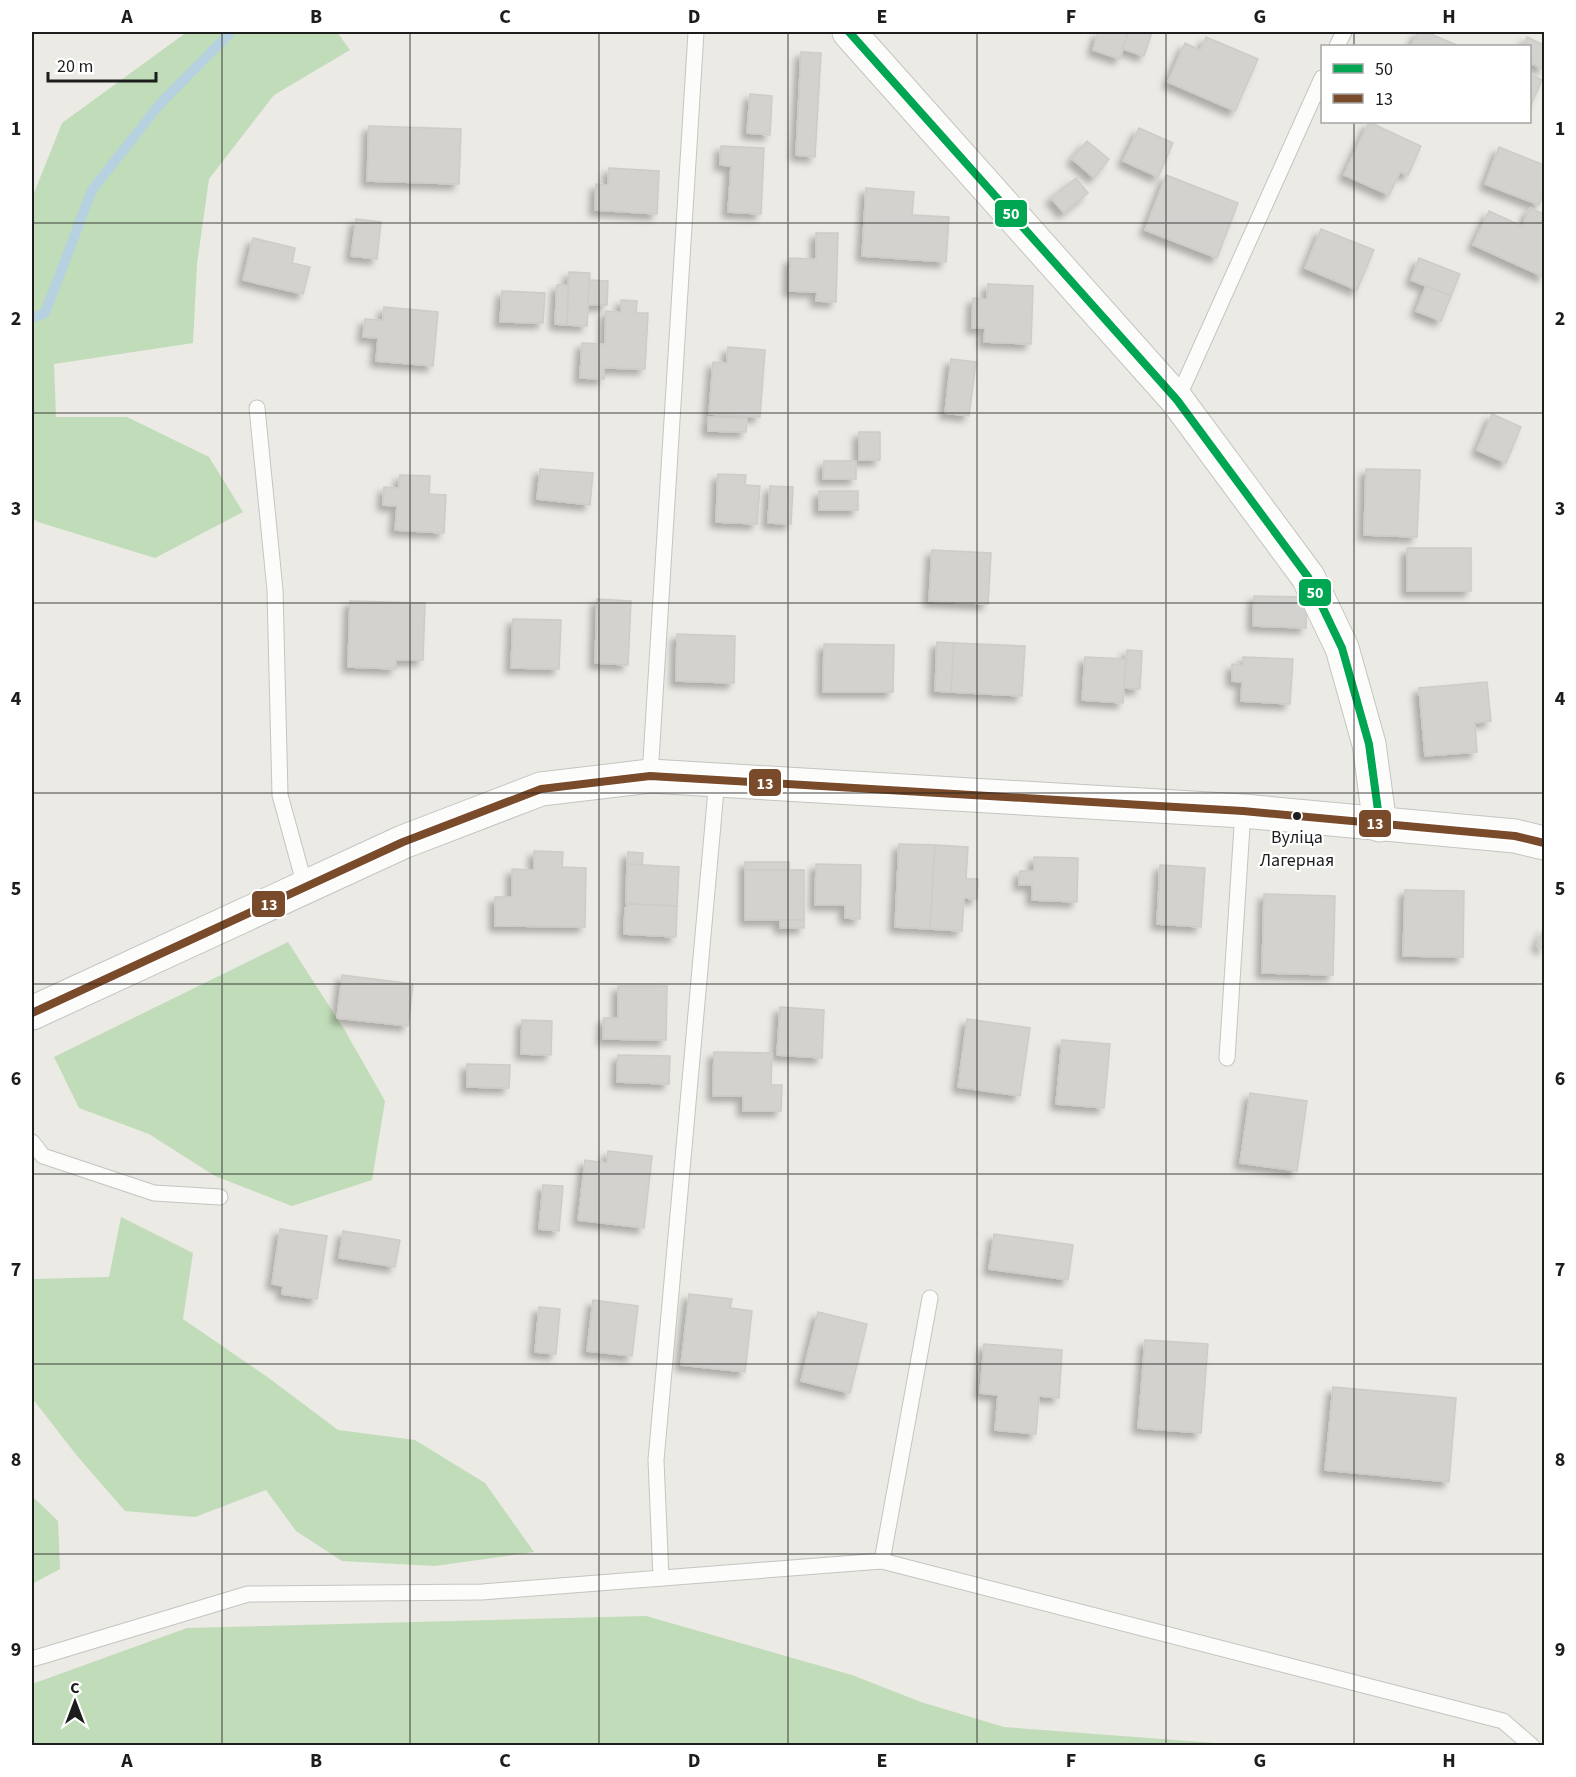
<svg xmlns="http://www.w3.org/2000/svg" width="1576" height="1777" viewBox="0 0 1576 1777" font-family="'Source Sans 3',sans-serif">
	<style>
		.forest { fill: #c1dcb8 }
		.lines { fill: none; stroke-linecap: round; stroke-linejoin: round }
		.stream { stroke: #b6d2e1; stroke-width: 10 }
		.building { fill: #d3d2ce; stroke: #ceccc6; stroke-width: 1.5; filter: url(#shadow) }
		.service-casing { stroke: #c4c4c1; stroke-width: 17 }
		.tertiary-casing { stroke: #c4c4c1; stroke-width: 35 }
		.service { stroke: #fcfcfb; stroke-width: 15 }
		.tertiary { stroke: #fcfcfb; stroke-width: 33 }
		.bus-1-casing { stroke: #fff; stroke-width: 12 }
		.bus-2-casing { stroke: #fff; stroke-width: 12 }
		.bus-1 { stroke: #00a651; stroke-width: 8 }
		.bus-2 { stroke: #7a4b2a; stroke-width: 8 }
		.grid { fill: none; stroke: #1d1d1d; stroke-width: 1.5; stroke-opacity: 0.55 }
		.bus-dot { fill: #1d1d1d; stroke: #fff; stroke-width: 2 }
		.labels { text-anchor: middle; stroke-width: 4.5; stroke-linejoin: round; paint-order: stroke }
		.bus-label { font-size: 18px; fill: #1d1d1d; stroke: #fff }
		.line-badge { stroke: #fff; stroke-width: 2 }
		.badge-label { font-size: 16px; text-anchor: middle; font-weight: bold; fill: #fff }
		.neatline { fill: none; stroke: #1d1d1d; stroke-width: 2 }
		.grid-label { font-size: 20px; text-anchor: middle; font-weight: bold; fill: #1d1d1d }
	</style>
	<defs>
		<filter id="shadow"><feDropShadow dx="-5.5" dy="5.5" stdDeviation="3" flood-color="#0004"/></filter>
	</defs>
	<rect width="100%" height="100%" fill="#ebeae5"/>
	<!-- forest -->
	<g class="forest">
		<polygon points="187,32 337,32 350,50 274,95 209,179 197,264 193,343 54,364 56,417 127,417 209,457 243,512 155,558 38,522 32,518 32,198 62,123"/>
		<polygon points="288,942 344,1029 385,1101 372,1180 292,1206 215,1176 149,1134 79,1108 54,1057"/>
		<polygon points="121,1217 193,1253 183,1319 266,1376 338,1430 415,1440 485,1483 534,1552 435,1566 342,1561 296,1531 266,1490 195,1517 125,1511 78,1457 32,1398 32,1283 34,1279 109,1277"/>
		<polygon points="32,1496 58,1521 60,1569 32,1584"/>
		<polygon points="646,1616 852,1675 921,1702 1004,1727 1241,1745 32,1745 32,1684 187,1628"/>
	</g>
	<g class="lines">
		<!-- stream -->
		<polyline class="stream" points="32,318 45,313 92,190 159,105 229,34 229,32"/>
	</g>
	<!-- building -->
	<g class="building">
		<polygon points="1098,32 1128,32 1120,59 1093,50"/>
		<polygon points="1128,32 1152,32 1144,56 1123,49"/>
		<polygon points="1418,32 1426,32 1459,46 1411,46"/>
		<polygon points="1206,37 1258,59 1235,111 1168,82 1185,43 1200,50"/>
		<polygon points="1527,37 1544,45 1544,69 1530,63 1530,46 1523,46"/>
		<polygon points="801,52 821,53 815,157 796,155"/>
		<polygon points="1530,74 1542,80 1530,107"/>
		<polygon points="750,94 772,96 770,135 747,133"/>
		<polygon points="1369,122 1421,146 1408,175 1400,172 1389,195 1344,175"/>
		<polygon points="369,126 461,129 459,184 367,181"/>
		<polygon points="1139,128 1173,143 1158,177 1123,161"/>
		<polygon points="1087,141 1109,159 1094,178 1072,159"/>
		<polygon points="721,146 764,148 761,214 728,212 731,166 720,165"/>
		<polygon points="1499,147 1544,165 1544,192 1539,205 1485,184"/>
		<polygon points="609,168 659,171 657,214 595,210 596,184 608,185"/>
		<polygon points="1166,175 1238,203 1217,258 1145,230"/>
		<polygon points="1076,178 1088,193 1064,213 1051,198"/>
		<polygon points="866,188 914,192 912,215 949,217 946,262 862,256"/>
		<polygon points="1530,208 1544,214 1544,277 1473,245 1489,211 1522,226"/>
		<polygon points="356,219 381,222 377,259 351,256"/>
		<polygon points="1321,229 1374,250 1357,290 1305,268"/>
		<polygon points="816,233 838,233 836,302 816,301 817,292 789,291 790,258 816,259"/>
		<polygon points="253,238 295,248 292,263 310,267 303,294 243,280"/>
		<polygon points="1419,258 1460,274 1451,296 1411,280"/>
		<polygon points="569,272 590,273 587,326 567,325"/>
		<polygon points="589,280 608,281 607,305 588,305"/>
		<polygon points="988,284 1033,286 1031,344 984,342 985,328 972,328 973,298 987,299"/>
		<polygon points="557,285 568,285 567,325 555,324"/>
		<polygon points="1426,286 1451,296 1441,321 1416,311"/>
		<polygon points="502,291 545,293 543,323 500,322"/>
		<polygon points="621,300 637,301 636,313 648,313 645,369 604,368 604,379 580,378 582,343 605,344 606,311 621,312"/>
		<polygon points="384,307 438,312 433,366 376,361 378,338 363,337 365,319 383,320"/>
		<polygon points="728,347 765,350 760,417 709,414 713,362 727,363"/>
		<polygon points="951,359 976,362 969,416 945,413"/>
		<polygon points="1492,414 1521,427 1506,463 1477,450"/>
		<polygon points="708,417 747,418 746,432 708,431"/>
		<rect x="859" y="432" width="21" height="28"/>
		<polygon points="824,461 856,461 856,479 823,479"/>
		<polygon points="540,469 593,473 590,505 537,499"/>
		<polygon points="1366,469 1420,470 1417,537 1364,535"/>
		<polygon points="718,474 746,475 745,485 760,486 757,524 716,522"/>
		<polygon points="400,475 430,476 429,494 446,495 444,533 395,530 397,506 383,505 384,487 399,488"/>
		<polygon points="770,486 793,487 791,524 768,523"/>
		<rect x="819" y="491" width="39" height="19"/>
		<rect x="1407" y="548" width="64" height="43"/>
		<polygon points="932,550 991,553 988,604 929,601"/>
		<polygon points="1254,596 1307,597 1306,628 1253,626"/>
		<polygon points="597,599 631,601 628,665 595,663"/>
		<polygon points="350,601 425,603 423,660 396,660 396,669 348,667"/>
		<polygon points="513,619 561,620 559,669 511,668"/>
		<polygon points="677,634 735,636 734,683 676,681"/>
		<polygon points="937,642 954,643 951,692 935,691"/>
		<polygon points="954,643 1025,646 1022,696 951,692"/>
		<polygon points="824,644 894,645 893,692 823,692"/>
		<polygon points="1127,650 1142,651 1140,689 1124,688"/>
		<polygon points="1085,657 1126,659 1123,703 1082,700"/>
		<polygon points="1243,657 1293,659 1290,704 1241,701 1242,682 1232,681 1232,664 1243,665"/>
		<polygon points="1487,682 1491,721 1475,723 1477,752 1425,756 1419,688"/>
		<polygon points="899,844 935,845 930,929 895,927"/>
		<polygon points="935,845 968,847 966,879 978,879 977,899 964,898 962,931 930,929"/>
		<polygon points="534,851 563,852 562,867 586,868 585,927 495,926 495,897 512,897 512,869 534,870"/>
		<polygon points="628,852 643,853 642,865 627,864"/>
		<polygon points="1034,857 1078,858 1077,902 1032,900 1032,885 1019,885 1020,871 1034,871"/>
		<rect x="745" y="862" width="44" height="8"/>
		<polygon points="627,864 679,867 677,906 626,904"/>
		<polygon points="816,864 861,865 860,919 845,918 845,905 815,905"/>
		<polygon points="1160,865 1205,868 1201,927 1157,924"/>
		<rect x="745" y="870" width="59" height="50"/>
		<polygon points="1405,890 1464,891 1463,957 1403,956"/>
		<polygon points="1264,894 1335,896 1333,975 1262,973"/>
		<polygon points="629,904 677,906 676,937 624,934 625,908"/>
		<rect x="780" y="920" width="24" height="8"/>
		<polygon points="1544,927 1544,949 1537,946"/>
		<polygon points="342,975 413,984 408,1026 337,1018"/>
		<polygon points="618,986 667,986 666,1040 603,1039 604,1018 618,1018"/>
		<polygon points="780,1007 824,1010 822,1058 777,1055"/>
		<polygon points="967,1019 1030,1028 1020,1096 958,1087"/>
		<polygon points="522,1020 552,1021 551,1055 521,1054"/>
		<polygon points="1062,1040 1110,1044 1104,1108 1056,1104"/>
		<polygon points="714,1052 772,1053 771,1085 782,1085 781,1111 743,1111 743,1096 713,1096"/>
		<polygon points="618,1055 670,1056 669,1084 617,1082"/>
		<polygon points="467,1064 510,1065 509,1088 467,1087"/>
		<polygon points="1250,1093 1307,1101 1297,1171 1240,1163"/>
		<polygon points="608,1151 652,1156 644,1228 578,1220 585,1160 607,1163"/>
		<polygon points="543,1185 563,1186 559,1231 539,1229"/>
		<polygon points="280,1229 327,1236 317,1299 282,1294 283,1286 272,1284"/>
		<polygon points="343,1231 400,1240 395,1267 339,1258"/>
		<polygon points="994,1234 1073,1245 1068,1280 989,1269"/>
		<polygon points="689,1294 732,1299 730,1308 752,1311 745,1372 681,1365"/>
		<polygon points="593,1300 638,1306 632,1356 587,1351"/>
		<polygon points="539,1307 560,1309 556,1354 535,1352"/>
		<polygon points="818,1312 867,1324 850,1393 801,1381"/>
		<polygon points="1145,1340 1208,1344 1201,1433 1138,1428"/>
		<polygon points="984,1344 1062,1350 1059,1398 1039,1396 1036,1434 995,1430 998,1395 980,1393"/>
		<polygon points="1333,1387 1456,1398 1449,1482 1325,1470"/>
	</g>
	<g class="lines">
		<defs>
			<g id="service">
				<polyline points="1337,46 1344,32"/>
				<polyline points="1177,400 1322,78"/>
				<polyline points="257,408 275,590 280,795 305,886"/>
				<polyline points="650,776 696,32"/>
				<polyline points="1227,1058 1243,811"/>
				<polyline points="32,1142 43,1156 154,1193 220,1197"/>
				<polyline points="882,1561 930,1298"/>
				<polyline points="661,1578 656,1460 717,779"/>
				<polyline points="32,1659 248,1594 482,1592 882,1561 1503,1721 1532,1746"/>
			</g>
			<g id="tertiary">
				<polyline points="849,32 1177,400 1308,577 1342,648 1369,744 1380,825"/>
				<polyline points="32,1013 403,842 541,789 650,776 1243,811 1515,836 1544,843"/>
			</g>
		</defs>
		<!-- service casing -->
		<use href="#service" class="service-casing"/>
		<!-- tertiary casing -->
		<use href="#tertiary" class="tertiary-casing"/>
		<!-- service -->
		<use href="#service" class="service"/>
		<!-- tertiary -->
		<use href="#tertiary" class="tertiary"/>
		<defs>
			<polyline id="bus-1" points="849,32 1177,400 1308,577 1342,648 1369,744 1380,825"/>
			<polyline id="bus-2" points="32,1013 403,842 541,789 650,776 1243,811 1515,836 1544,843"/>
		</defs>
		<!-- bus-1 casing -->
		<use href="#bus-1" class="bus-1-casing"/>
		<!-- bus-2 casing -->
		<use href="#bus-2" class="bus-2-casing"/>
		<!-- bus-1 -->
		<use href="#bus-1" class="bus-1"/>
		<!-- bus-2 -->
		<use href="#bus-2" class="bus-2"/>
	</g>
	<!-- grid -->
	<path class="grid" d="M222 32V1746M410 32V1746M599 32V1746M788 32V1746M977 32V1746M1166 32V1746M1354 32V46M1354 122V1746M32 223H1544M32 413H1544M32 603H1544M32 793H1544M32 984H1544M32 1174H1544M32 1364H1544M32 1554H1544"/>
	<!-- markers -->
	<circle class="bus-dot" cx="1297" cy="816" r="5"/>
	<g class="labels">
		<!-- bus labels -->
		<g class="bus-label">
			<text x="1297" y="843">Вуліца<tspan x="1297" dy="23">Лагерная</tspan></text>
		</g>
	</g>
	<g class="line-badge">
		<rect x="994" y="199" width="34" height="29" rx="6" fill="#00a651"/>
		<rect x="1298" y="578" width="34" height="29" rx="6" fill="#00a651"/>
		<rect x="748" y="768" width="34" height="29" rx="6" fill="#7a4b2a"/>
		<rect x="1358" y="809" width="34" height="29" rx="6" fill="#7a4b2a"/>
		<rect x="251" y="890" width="35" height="28" rx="6" fill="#7a4b2a"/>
	</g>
	<g class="badge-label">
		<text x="1011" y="219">50</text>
		<text x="1315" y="598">50</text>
		<text x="765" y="789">13</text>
		<text x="1375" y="829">13</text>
		<text x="269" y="910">13</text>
	</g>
	<!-- border -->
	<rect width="1576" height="1777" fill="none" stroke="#ffffff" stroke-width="66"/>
	<!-- legend -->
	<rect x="1321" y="45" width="210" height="78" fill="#ffffff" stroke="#a5a5a5" stroke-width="1.5"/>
	<rect x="1333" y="64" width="30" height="9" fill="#00a651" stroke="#a5a5a5" stroke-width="1.5"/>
	<text x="1375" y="75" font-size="18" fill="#1d1d1d">50</text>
	<rect x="1333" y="94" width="30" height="9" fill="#7a4b2a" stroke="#a5a5a5" stroke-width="1.5"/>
	<text x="1375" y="105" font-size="18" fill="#1d1d1d">13</text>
	<!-- north arrow -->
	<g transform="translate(75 1702)" stroke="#ffffff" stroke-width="4.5" paint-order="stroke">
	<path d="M0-4.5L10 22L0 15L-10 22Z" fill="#1d1d1d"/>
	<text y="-9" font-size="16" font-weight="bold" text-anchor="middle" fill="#1d1d1d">С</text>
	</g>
	<!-- scale -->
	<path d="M48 72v9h108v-9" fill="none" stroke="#1d1d1d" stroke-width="3"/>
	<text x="57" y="72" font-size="18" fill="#1d1d1d" stroke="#ffffff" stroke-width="4.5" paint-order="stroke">20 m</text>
	<rect x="33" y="33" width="1510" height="1711" class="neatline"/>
	<g class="grid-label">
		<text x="127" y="23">A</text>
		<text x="316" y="23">B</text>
		<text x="505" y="23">C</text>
		<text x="694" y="23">D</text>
		<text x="882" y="23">E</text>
		<text x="1071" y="23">F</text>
		<text x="1260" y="23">G</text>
		<text x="1449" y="23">H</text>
		<text x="16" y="135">1</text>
		<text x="1560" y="135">1</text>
		<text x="16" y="325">2</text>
		<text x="1560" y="325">2</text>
		<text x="16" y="515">3</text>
		<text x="1560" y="515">3</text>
		<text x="16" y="705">4</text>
		<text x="1560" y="705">4</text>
		<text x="16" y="895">5</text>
		<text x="1560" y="895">5</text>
		<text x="16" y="1085">6</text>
		<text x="1560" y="1085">6</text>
		<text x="16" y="1276">7</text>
		<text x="1560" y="1276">7</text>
		<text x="16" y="1466">8</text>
		<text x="1560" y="1466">8</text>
		<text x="16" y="1656">9</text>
		<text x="1560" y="1656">9</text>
		<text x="127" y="1767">A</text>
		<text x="316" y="1767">B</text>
		<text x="505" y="1767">C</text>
		<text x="694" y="1767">D</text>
		<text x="882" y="1767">E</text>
		<text x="1071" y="1767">F</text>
		<text x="1260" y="1767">G</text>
		<text x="1449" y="1767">H</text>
	</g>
</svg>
